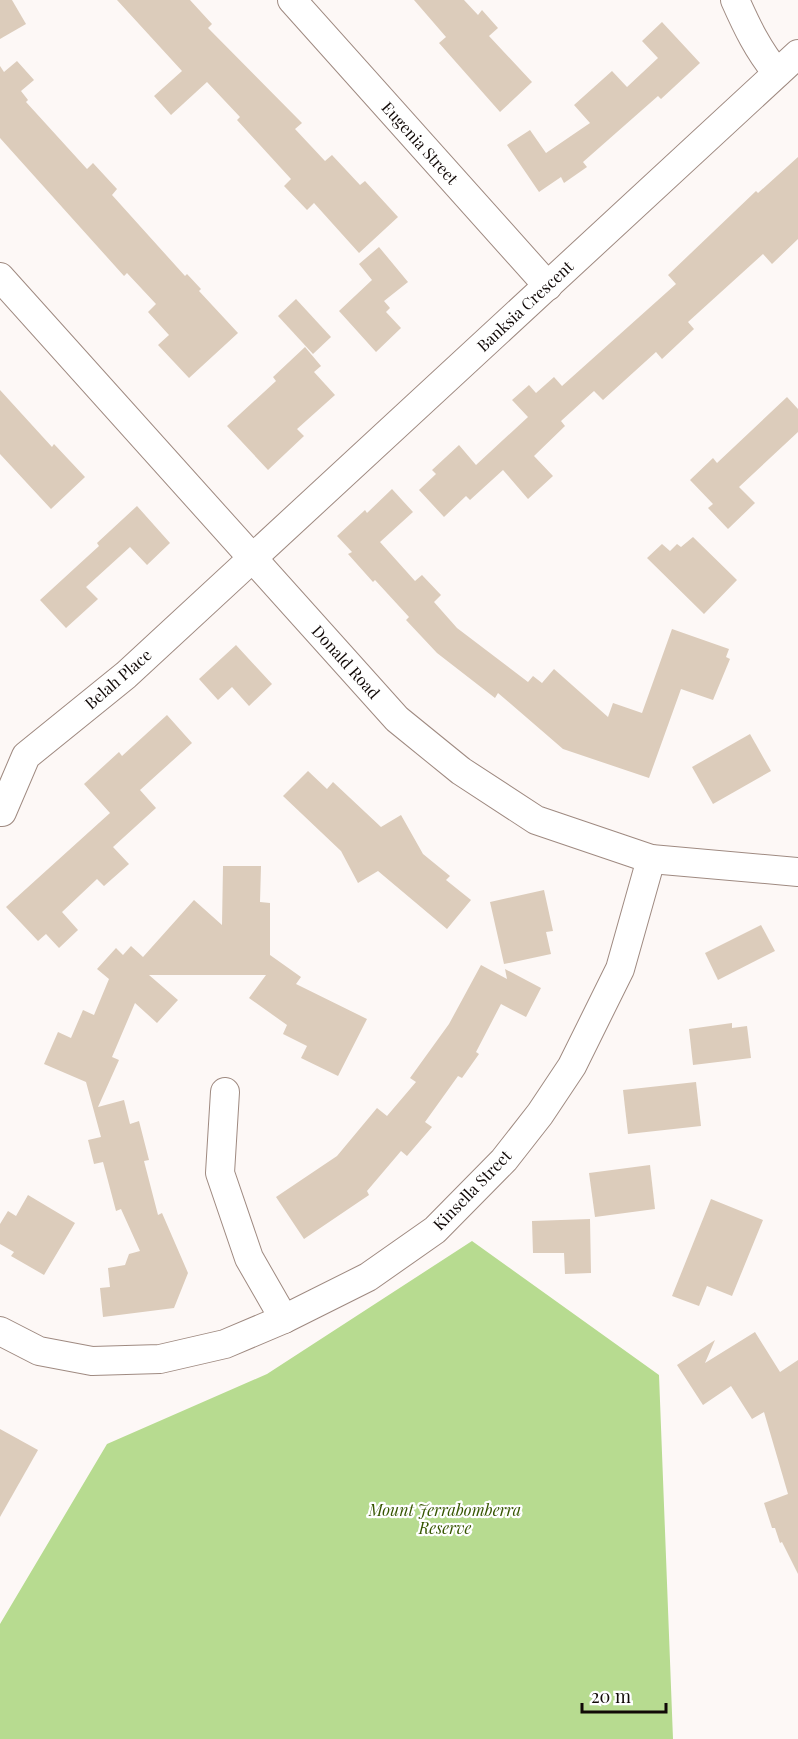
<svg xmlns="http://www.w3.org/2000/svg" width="798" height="1739" viewBox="0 0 798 1739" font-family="'Playfair Display',serif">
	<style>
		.green { fill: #b7db90 }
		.building { fill: #dcccbb }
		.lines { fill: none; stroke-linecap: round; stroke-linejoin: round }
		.minor-casing { stroke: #9f8a81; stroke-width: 30 }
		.minor { stroke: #fff; stroke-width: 28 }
		.labels { text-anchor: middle; stroke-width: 4.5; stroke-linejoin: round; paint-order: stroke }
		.street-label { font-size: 16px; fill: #110907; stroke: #fff }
		.park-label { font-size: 16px; font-style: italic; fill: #365500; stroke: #fff }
	</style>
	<rect width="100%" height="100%" fill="#fdf8f6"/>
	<!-- green -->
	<polygon class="green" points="472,1241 659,1375 673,1739 0,1739 0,1624 107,1444 267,1374"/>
	<!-- building -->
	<g class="building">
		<polygon points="0,0 12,0 26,24 0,39"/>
		<polygon points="117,0 190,0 212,24 208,28 302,123 295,129 325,161 332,155 360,185 365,181 398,217 359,253 314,203 307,210 284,186 291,179 237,120 240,117 207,82 171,115 154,96 182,71"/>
		<polygon points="414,0 464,0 478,15 482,10 498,28 489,36 532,82 500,112 439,43 446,37"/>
		<polygon points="662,22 700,63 661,99 658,96 583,162 587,167 564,183 561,177 539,192 507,145 530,130 546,153 590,123 574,105 612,71 627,87 658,58 642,41"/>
		<polygon points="17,61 34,80 21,91 28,100 26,102 87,169 93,163 117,189 112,195 185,276 187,274 201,289 199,291 238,333 189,378 158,345 169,335 148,312 156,304 127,273 124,276 0,138 0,66 4,72"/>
		<polygon points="798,157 798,239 772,264 763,254 688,322 694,329 662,359 656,352 603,400 594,391 561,421 565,426 534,456 553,476 528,499 503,470 470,500 466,496 444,517 419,490 436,474 432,470 459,445 476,465 528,417 512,400 529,385 536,393 554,377 562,386 676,284 668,275 756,191 758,193"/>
		<polygon points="379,247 408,282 384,301 390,308 386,312 401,328 376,352 339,311 372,280 359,264"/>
		<polygon points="296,299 331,337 313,354 278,316"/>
		<polygon points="305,347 321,366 314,372 335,395 297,429 304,436 268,470 227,426 276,381 273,377"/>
		<polygon points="0,390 52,447 54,444 85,477 51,509 0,454"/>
		<polygon points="787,397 798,409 798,432 739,487 755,503 728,529 708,508 713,504 690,480 713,458 717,463"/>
		<polygon points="392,489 413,512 380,542 415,581 422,575 441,595 434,602 457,628 528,682 533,676 542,683 554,669 608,717 613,703 642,713 672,629 729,649 726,657 730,659 713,700 681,689 649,778 563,749 498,693 495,698 437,653 406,620 409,617 375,580 373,582 348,554 352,552 337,536 365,510 367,513"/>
		<polygon points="137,506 170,543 147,565 130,547 86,587 98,599 66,628 40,600 99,546 97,543"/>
		<polygon points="693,537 737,580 704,614 647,558 662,544 670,551 677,544 681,547"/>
		<polygon points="236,645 272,684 249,706 232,687 218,700 199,679"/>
		<polygon points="167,715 192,743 140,790 156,808 113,847 129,864 104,886 97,879 62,912 78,930 59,948 46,934 38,941 6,907 110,813 84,784 119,752 122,756"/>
		<polygon points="750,734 771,771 713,804 692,767"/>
		<polygon points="308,771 327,789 333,782 381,827 401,815 423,854 450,876 446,880 471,900 447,929 378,871 358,883 341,851 283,796"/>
		<polygon points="223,866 261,866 260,902 270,903 270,955 301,977 296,984 367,1019 338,1076 301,1058 307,1046 283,1034 287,1025 249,998 266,975 149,975 178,1000 157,1023 135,1003 112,1057 119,1060 98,1107 124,1100 130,1124 139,1121 149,1160 144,1161 158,1215 162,1213 188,1273 174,1308 103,1317 100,1288 110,1287 108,1268 125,1265 129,1254 140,1251 121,1209 116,1211 103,1162 94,1164 88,1140 101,1137 86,1082 44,1064 58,1032 71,1038 83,1010 94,1015 109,979 97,969 116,948 123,955 131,946 143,957 194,900 222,925"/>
		<polygon points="544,890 553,931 546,932 551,954 504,964 490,902"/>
		<polygon points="761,925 775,951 718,980 705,953"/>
		<polygon points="481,965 507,979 505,969 541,988 526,1017 501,1004 476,1052 479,1054 462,1078 458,1076 425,1122 432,1127 407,1156 401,1151 367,1191 369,1195 304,1239 276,1197 337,1156 377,1108 387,1116 416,1082 410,1078 449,1024"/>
		<polygon points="732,1023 732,1028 747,1026 751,1058 693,1065 689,1029"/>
		<polygon points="696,1082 701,1126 628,1134 623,1090"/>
		<polygon points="650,1165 655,1209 595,1217 589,1173"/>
		<polygon points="28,1195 75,1223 44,1275 11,1256 14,1252 0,1244 0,1224 8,1211 16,1216"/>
		<polygon points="711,1199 763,1220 732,1296 707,1286 699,1306 672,1296"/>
		<polygon points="590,1219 591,1273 565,1274 564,1253 533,1253 532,1221"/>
		<polygon points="755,1332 780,1372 798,1360 798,1574 782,1542 780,1543 775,1528 772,1528 764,1503 788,1494 764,1412 752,1419 731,1386 703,1405 677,1365 715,1340 705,1363"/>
		<polygon points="0,1429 38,1450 0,1517"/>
	</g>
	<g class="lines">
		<defs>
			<g id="minor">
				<polyline points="292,0 548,286"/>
				<path d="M735 0C747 27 758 50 777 73"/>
				<polyline points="0,277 397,719 461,771 536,820 651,859 798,872"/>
				<polyline points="2,812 26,756 126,675 798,54"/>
				<polyline points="225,1092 220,1173 249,1258 284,1319"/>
				<polyline points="0,1331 39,1351 92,1361 160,1359 225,1344 284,1319 368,1277 435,1230 504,1160 540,1114 572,1066 620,969 651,859"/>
			</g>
		</defs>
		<!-- minor casing -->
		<use href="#minor" class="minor-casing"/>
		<!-- minor -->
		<use href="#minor" class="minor"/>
	</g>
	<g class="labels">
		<!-- street labels -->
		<g class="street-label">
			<text transform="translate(420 143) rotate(48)" y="6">Eugenia Street</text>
			<text transform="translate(525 306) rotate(-43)" y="6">Banksia Crescent</text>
			<text transform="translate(346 662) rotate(48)" y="6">Donald Road</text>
			<text transform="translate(118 679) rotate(-41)" y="6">Belah Place</text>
			<text transform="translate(472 1190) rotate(-46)" y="6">Kinsella Street</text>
		</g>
		<!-- park labels -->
		<g class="park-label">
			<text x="445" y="1516">Mount Jerrabomberra<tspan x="445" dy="18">Reserve</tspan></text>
		</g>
	</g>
	<!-- scale -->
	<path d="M582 1703v9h84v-9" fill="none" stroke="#110907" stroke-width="3"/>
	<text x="591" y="1703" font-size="18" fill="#110907" stroke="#ffffff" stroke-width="4.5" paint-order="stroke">20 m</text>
</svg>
